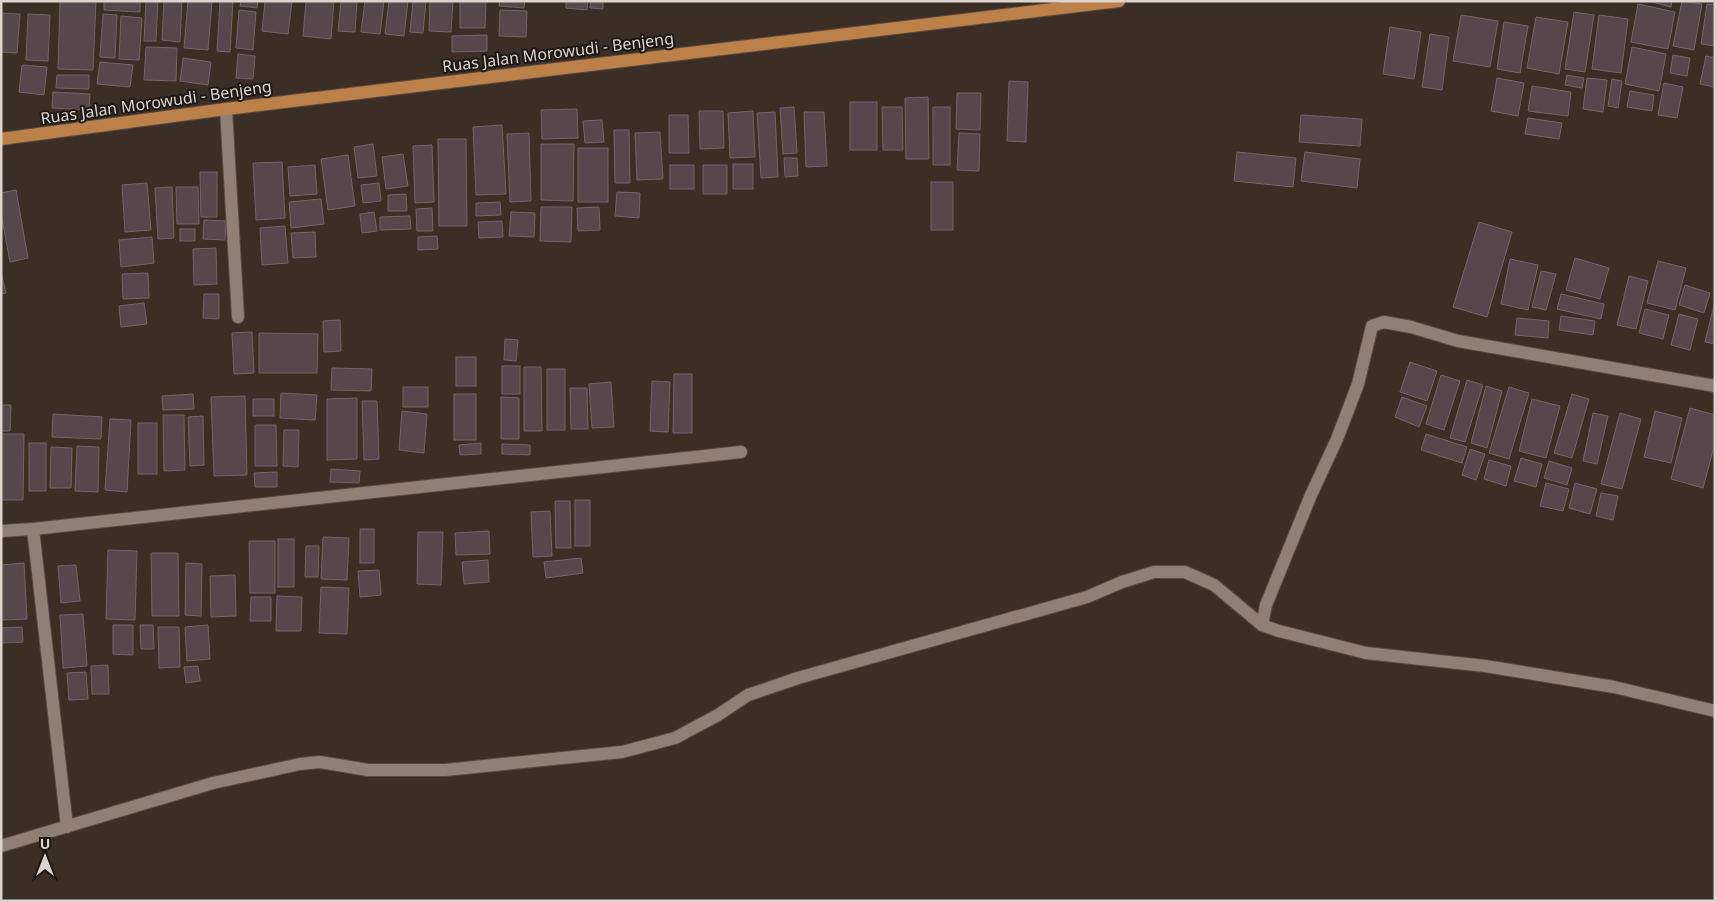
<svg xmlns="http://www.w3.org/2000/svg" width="1716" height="902" viewBox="0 0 1716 902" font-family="'Noto Sans',sans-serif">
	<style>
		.building { fill: #58464d; stroke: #76636a }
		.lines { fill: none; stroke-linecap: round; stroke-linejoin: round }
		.minor-casing { stroke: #574b43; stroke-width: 14 }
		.major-casing { stroke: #574b43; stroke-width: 14 }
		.minor { stroke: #907f74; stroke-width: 12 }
		.major { stroke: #bc8149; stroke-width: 12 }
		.labels { text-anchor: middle; stroke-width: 4; stroke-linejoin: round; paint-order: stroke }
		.street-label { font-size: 16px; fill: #dcd3cd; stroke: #1e1814 }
	</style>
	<rect width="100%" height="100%" fill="#3c2e25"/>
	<!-- building -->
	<g class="building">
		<polygon points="60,1 96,1 93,70 58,69"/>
		<polygon points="104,1 140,1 140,12 104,10"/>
		<polygon points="146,1 158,1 156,41 144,41"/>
		<polygon points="164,1 182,1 180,42 162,40"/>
		<polygon points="188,1 212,1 208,50 184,48"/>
		<polygon points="220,1 233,1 230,52 217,51"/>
		<polygon points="241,1 258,1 257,8 240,6"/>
		<polygon points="265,1 292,1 288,34 262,31"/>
		<polygon points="306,1 334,1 331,39 303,36"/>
		<polygon points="341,1 357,1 355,32 338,31"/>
		<polygon points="365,1 384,1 380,34 361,32"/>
		<polygon points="389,1 408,1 404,36 385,34"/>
		<polygon points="413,1 426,1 423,33 410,32"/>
		<polygon points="430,1 453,1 451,32 429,31"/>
		<polygon points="460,1 486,1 485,28 460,28"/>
		<polygon points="500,1 525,1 524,8 499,6"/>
		<polygon points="566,1 588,1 587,10 566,8"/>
		<polygon points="591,1 603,1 603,9 590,8"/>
		<polygon points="1648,1 1672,1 1671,7"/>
		<polygon points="1682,1 1702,4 1694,50 1673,46"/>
		<polygon points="1638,4 1675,12 1668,49 1631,42"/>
		<polygon points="1707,4 1715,5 1715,46 1701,44"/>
		<polygon points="239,10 256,12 253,50 236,48"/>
		<polygon points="500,10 527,11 526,37 499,36"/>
		<polygon points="1574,12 1594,15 1585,72 1565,69"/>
		<polygon points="1,13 20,14 17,53 1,52"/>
		<polygon points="28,14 50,15 48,61 26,60"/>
		<polygon points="103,14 117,15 115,58 100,57"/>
		<polygon points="1461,15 1498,21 1490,67 1453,61"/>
		<polygon points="1599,15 1628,19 1621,73 1592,69"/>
		<polygon points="121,16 142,18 139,60 119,59"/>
		<polygon points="1536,17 1568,22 1559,74 1527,68"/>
		<polygon points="1504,22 1528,26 1520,73 1497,69"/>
		<polygon points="1390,27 1421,32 1414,79 1383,74"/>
		<polygon points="1430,34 1449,37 1442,90 1422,87"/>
		<polygon points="487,35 487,51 452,52 452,36"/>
		<polygon points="146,47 177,48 176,81 144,80"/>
		<polygon points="1632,47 1666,54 1659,91 1625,84"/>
		<polygon points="238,54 255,56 253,79 236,78"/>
		<polygon points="1673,55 1690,58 1687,76 1670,73"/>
		<polygon points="1706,56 1715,58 1715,87 1700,84"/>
		<polygon points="183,58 211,62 208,85 180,81"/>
		<polygon points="100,62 133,65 130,87 97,84"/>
		<polygon points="22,65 47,67 44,95 19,92"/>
		<polygon points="57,75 89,75 89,89 56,88"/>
		<polygon points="1567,75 1584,78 1582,88 1565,85"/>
		<polygon points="1497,78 1524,83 1518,116 1491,111"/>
		<polygon points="1587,78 1607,80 1603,112 1583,109"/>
		<polygon points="1612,79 1622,81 1618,108 1608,106"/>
		<polygon points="1009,81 1028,82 1026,142 1007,141"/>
		<polygon points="1664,83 1683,87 1677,118 1658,115"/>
		<polygon points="1532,86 1571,92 1568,116 1528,111"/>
		<polygon points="1630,91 1654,95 1652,111 1627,107"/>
		<polygon points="53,92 90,94 89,110 52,108"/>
		<polygon points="957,93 981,93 980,130 956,129"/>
		<polygon points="928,97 929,159 906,159 905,98"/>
		<rect x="850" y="102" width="27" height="48"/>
		<polygon points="794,107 797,153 783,154 780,108"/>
		<polygon points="882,107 902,107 903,150 883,150"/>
		<rect x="933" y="107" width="17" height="58"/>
		<polygon points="577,109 578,138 542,139 541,110"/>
		<polygon points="699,111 723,111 724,148 700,149"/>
		<polygon points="753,111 755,157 730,158 728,113"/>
		<polygon points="775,112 778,177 761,178 757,113"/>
		<polygon points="804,112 824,112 827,166 806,167"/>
		<polygon points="669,115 688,115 689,153 669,153"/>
		<polygon points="1301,115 1362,119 1360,146 1299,142"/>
		<polygon points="1528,118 1562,123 1559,139 1525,134"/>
		<polygon points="602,120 604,142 585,143 583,121"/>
		<polygon points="502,125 506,194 476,195 473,127"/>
		<polygon points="614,130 629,130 630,183 615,183"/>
		<polygon points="660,132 663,179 637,180 635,133"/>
		<polygon points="529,133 531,201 510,202 507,134"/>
		<polygon points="959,133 980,134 979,171 957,170"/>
		<polygon points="438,139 466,139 467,226 439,226"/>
		<polygon points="373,144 377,176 358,178 354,147"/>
		<polygon points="541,144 574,144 573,201 541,200"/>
		<polygon points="432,145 434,202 415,203 413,146"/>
		<rect x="578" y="148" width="30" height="54"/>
		<polygon points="1237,152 1296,158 1293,187 1234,181"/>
		<polygon points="1305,152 1360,159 1357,188 1301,181"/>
		<polygon points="403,154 408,186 386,189 382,157"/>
		<polygon points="348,155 355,206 328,210 321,159"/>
		<polygon points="784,158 797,158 798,176 785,177"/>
		<polygon points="282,162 285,218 256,220 253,163"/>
		<rect x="733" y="164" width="20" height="25"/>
		<polygon points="315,165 317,194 290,196 288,167"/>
		<rect x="670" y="165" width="24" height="24"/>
		<rect x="703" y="165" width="24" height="29"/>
		<polygon points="200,172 217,172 217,217 201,217"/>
		<rect x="931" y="182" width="22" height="48"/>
		<polygon points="147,183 151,230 125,232 122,185"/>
		<polygon points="379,183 381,201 363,203 361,185"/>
		<polygon points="172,187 174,238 158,239 155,188"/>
		<polygon points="176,187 198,187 199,224 177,224"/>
		<polygon points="16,190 28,258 10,262 1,213 1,193"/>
		<polygon points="617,192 640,193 639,218 615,216"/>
		<polygon points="406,194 407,211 388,211 388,195"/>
		<polygon points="321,199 324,224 291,228 289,202"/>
		<polygon points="500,202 501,215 476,216 476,203"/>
		<polygon points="541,207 572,207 571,242 540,241"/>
		<polygon points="599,207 600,230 578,231 577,208"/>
		<polygon points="432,208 433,231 417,231 416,209"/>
		<polygon points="374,212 377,231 362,233 360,214"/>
		<polygon points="511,212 535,213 534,237 509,236"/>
		<polygon points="410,216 411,229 380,230 380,217"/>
		<polygon points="204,220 226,221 225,240 203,239"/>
		<polygon points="502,221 503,237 479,238 478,222"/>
		<polygon points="1479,222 1512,232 1487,317 1453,307"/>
		<polygon points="285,226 288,263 262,265 260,228"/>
		<rect x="180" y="229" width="15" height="12"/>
		<polygon points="315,232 316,257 293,258 291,233"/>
		<polygon points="437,236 438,249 418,250 418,237"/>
		<polygon points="152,237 154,263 121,267 119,240"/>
		<polygon points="216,248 217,284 194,285 193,249"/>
		<polygon points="1575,258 1609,268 1600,299 1566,290"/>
		<polygon points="1510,259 1538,265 1528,310 1501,304"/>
		<polygon points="1658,261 1686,268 1675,310 1647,303"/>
		<polygon points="1541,271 1556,274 1546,310 1532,307"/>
		<polygon points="1,272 6,293 1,294"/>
		<polygon points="148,273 149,298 123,299 122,274"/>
		<polygon points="1629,276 1648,281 1636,329 1617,325"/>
		<polygon points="1685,285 1710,293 1704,313 1679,305"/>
		<polygon points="204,294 219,294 219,319 203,318"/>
		<polygon points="1561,294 1604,304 1601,319 1557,309"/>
		<polygon points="1715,301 1715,344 1705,342"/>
		<polygon points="144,303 147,324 121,327 119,306"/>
		<polygon points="1645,309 1669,315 1663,339 1639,333"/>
		<polygon points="1679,314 1698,319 1690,350 1671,345"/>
		<polygon points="1561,316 1595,321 1593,335 1559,330"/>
		<polygon points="1517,318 1549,321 1548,338 1515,335"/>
		<polygon points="340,320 341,351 324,352 323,321"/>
		<polygon points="252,332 254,373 234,374 232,333"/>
		<polygon points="259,333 318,334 317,373 259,373"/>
		<polygon points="505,339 518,340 516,361 504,360"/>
		<rect x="456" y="357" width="20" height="29"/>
		<polygon points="1410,362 1437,371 1427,401 1400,392"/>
		<rect x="502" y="366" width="18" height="28"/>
		<polygon points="524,367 541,367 542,431 524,431"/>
		<polygon points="332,368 372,369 371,391 331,390"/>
		<rect x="547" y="369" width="18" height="61"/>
		<polygon points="674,374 692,374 692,433 673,433"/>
		<polygon points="1441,375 1460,381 1444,430 1426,424"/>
		<polygon points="1467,380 1483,385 1465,442 1450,438"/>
		<polygon points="652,381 670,382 668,432 650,431"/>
		<polygon points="611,382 614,427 592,428 589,384"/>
		<polygon points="1486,386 1502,391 1487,448 1471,443"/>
		<rect x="403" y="387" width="25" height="20"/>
		<polygon points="1509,387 1529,393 1509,459 1489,453"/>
		<polygon points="570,388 587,388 588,429 571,429"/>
		<polygon points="281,393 317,395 315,420 280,418"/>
		<polygon points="193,394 194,409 163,410 162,396"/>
		<rect x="454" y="394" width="22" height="46"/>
		<polygon points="1572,394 1589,399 1572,458 1554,453"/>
		<polygon points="245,396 247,475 214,476 211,397"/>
		<polygon points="501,397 519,398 519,439 501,439"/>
		<polygon points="1402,397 1427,406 1419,427 1395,417"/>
		<polygon points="357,398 357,459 327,460 327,399"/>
		<rect x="253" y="399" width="21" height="17"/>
		<polygon points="1532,399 1560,406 1546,458 1519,451"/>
		<polygon points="362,401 377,401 379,459 364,460"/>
		<polygon points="1,405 11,405 10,431 1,431"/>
		<polygon points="1690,408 1715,415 1715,443 1703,488 1671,479"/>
		<polygon points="402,411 427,414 424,453 399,450"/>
		<polygon points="1655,411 1682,418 1671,463 1644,457"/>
		<polygon points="1593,413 1608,416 1597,464 1583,461"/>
		<polygon points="1620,413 1641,419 1622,489 1601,484"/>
		<polygon points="53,414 102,417 101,439 52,437"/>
		<polygon points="163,415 184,415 185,470 164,471"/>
		<polygon points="203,416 204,465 190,466 188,417"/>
		<polygon points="110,419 131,420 127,492 105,490"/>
		<rect x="138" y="423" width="19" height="51"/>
		<polygon points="255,425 276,425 277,466 255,466"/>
		<polygon points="284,430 299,430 298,467 283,466"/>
		<polygon points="1,434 24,434 23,500 1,500"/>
		<polygon points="1426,434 1467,447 1462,463 1421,450"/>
		<rect x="29" y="443" width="17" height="48"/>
		<polygon points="481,443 481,454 460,455 459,445"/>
		<polygon points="502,444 530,445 530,455 502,454"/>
		<polygon points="77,446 99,447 98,492 75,491"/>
		<polygon points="51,447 72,448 71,488 50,488"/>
		<polygon points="1470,449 1485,454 1476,480 1462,475"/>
		<polygon points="1521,458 1542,464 1536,487 1514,481"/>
		<polygon points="1489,460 1511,466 1506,486 1484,479"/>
		<polygon points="1549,461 1572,468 1567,485 1544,478"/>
		<polygon points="331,469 360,471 359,483 330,482"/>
		<polygon points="277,472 277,487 255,487 254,473"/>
		<polygon points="1546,483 1569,489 1563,511 1540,506"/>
		<polygon points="1575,483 1597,489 1590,514 1569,508"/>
		<polygon points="1601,493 1618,496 1613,520 1596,516"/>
		<rect x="575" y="500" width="15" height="46"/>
		<polygon points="555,501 570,501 571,548 556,548"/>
		<polygon points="550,511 552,556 533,557 531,512"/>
		<rect x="360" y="529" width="14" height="34"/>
		<polygon points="489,531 490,554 456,555 455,533"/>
		<polygon points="418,532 443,532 441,585 417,584"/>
		<polygon points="323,537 349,538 347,580 321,579"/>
		<rect x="278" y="539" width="16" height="48"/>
		<polygon points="249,541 275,541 275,593 250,593"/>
		<polygon points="306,546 319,546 318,577 305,577"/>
		<polygon points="108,550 137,551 135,620 106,619"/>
		<polygon points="151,553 178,553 179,616 152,616"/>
		<polygon points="581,558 583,573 546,578 544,562"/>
		<polygon points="488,560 489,582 464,584 462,562"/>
		<polygon points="24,563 27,619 1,620 1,565"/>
		<polygon points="186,563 202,564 201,616 185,615"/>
		<polygon points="76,565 80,601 61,603 58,566"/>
		<polygon points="379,570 381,595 360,597 358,571"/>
		<polygon points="235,575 236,616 211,617 210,576"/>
		<polygon points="321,587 349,588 347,634 319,633"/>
		<polygon points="277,596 302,597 301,631 276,631"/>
		<polygon points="251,597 271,597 271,621 250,621"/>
		<polygon points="83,614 87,666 63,668 60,615"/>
		<polygon points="113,625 133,625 133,655 113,654"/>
		<polygon points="140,625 153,625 154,649 141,649"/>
		<polygon points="208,625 210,659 187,661 185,627"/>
		<polygon points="22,627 23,642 1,643 1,628"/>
		<polygon points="158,627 179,627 180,667 159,668"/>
		<polygon points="108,665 109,694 92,694 91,666"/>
		<polygon points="198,666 200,681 186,683 184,667"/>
		<polygon points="86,672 88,699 69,700 67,673"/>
	</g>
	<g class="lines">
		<defs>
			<g id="minor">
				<polyline points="226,109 238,317"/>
				<polyline points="1715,386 1458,341 1411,327 1384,322 1372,326 1358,384 1337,439 1311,495 1266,605 1262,625 1279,631 1366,653 1485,666 1614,687 1715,711"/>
				<polyline points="33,529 67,827"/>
				<polyline points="1,531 33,529 741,452"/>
				<polyline points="1,846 213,783 300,764 320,762 368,770 445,770 622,752 675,738 718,715 748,695 798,678 1087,597 1122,582 1154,572 1185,572 1214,585 1262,625"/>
			</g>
			<polyline id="major" points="1,139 226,109 1119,1"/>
		</defs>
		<!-- minor casing -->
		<use href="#minor" class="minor-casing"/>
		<!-- major casing -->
		<use href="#major" class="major-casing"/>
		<!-- minor -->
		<use href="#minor" class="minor"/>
		<!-- major -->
		<use href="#major" class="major"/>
	</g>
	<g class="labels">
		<!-- street labels -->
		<g class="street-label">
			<text transform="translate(558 52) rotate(-7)" y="6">Ruas Jalan Morowudi - Benjeng</text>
			<text transform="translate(156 102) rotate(-8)" y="6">Ruas Jalan Morowudi - Benjeng</text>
		</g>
	</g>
	<!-- border -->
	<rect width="1716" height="902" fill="none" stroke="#dcd3cd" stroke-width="5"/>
	<!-- north arrow -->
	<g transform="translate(45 857)" stroke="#1e1814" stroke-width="4" paint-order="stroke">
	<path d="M0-4L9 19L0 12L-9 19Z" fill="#dcd3cd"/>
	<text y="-8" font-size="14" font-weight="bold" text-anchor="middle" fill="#dcd3cd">U</text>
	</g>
</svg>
